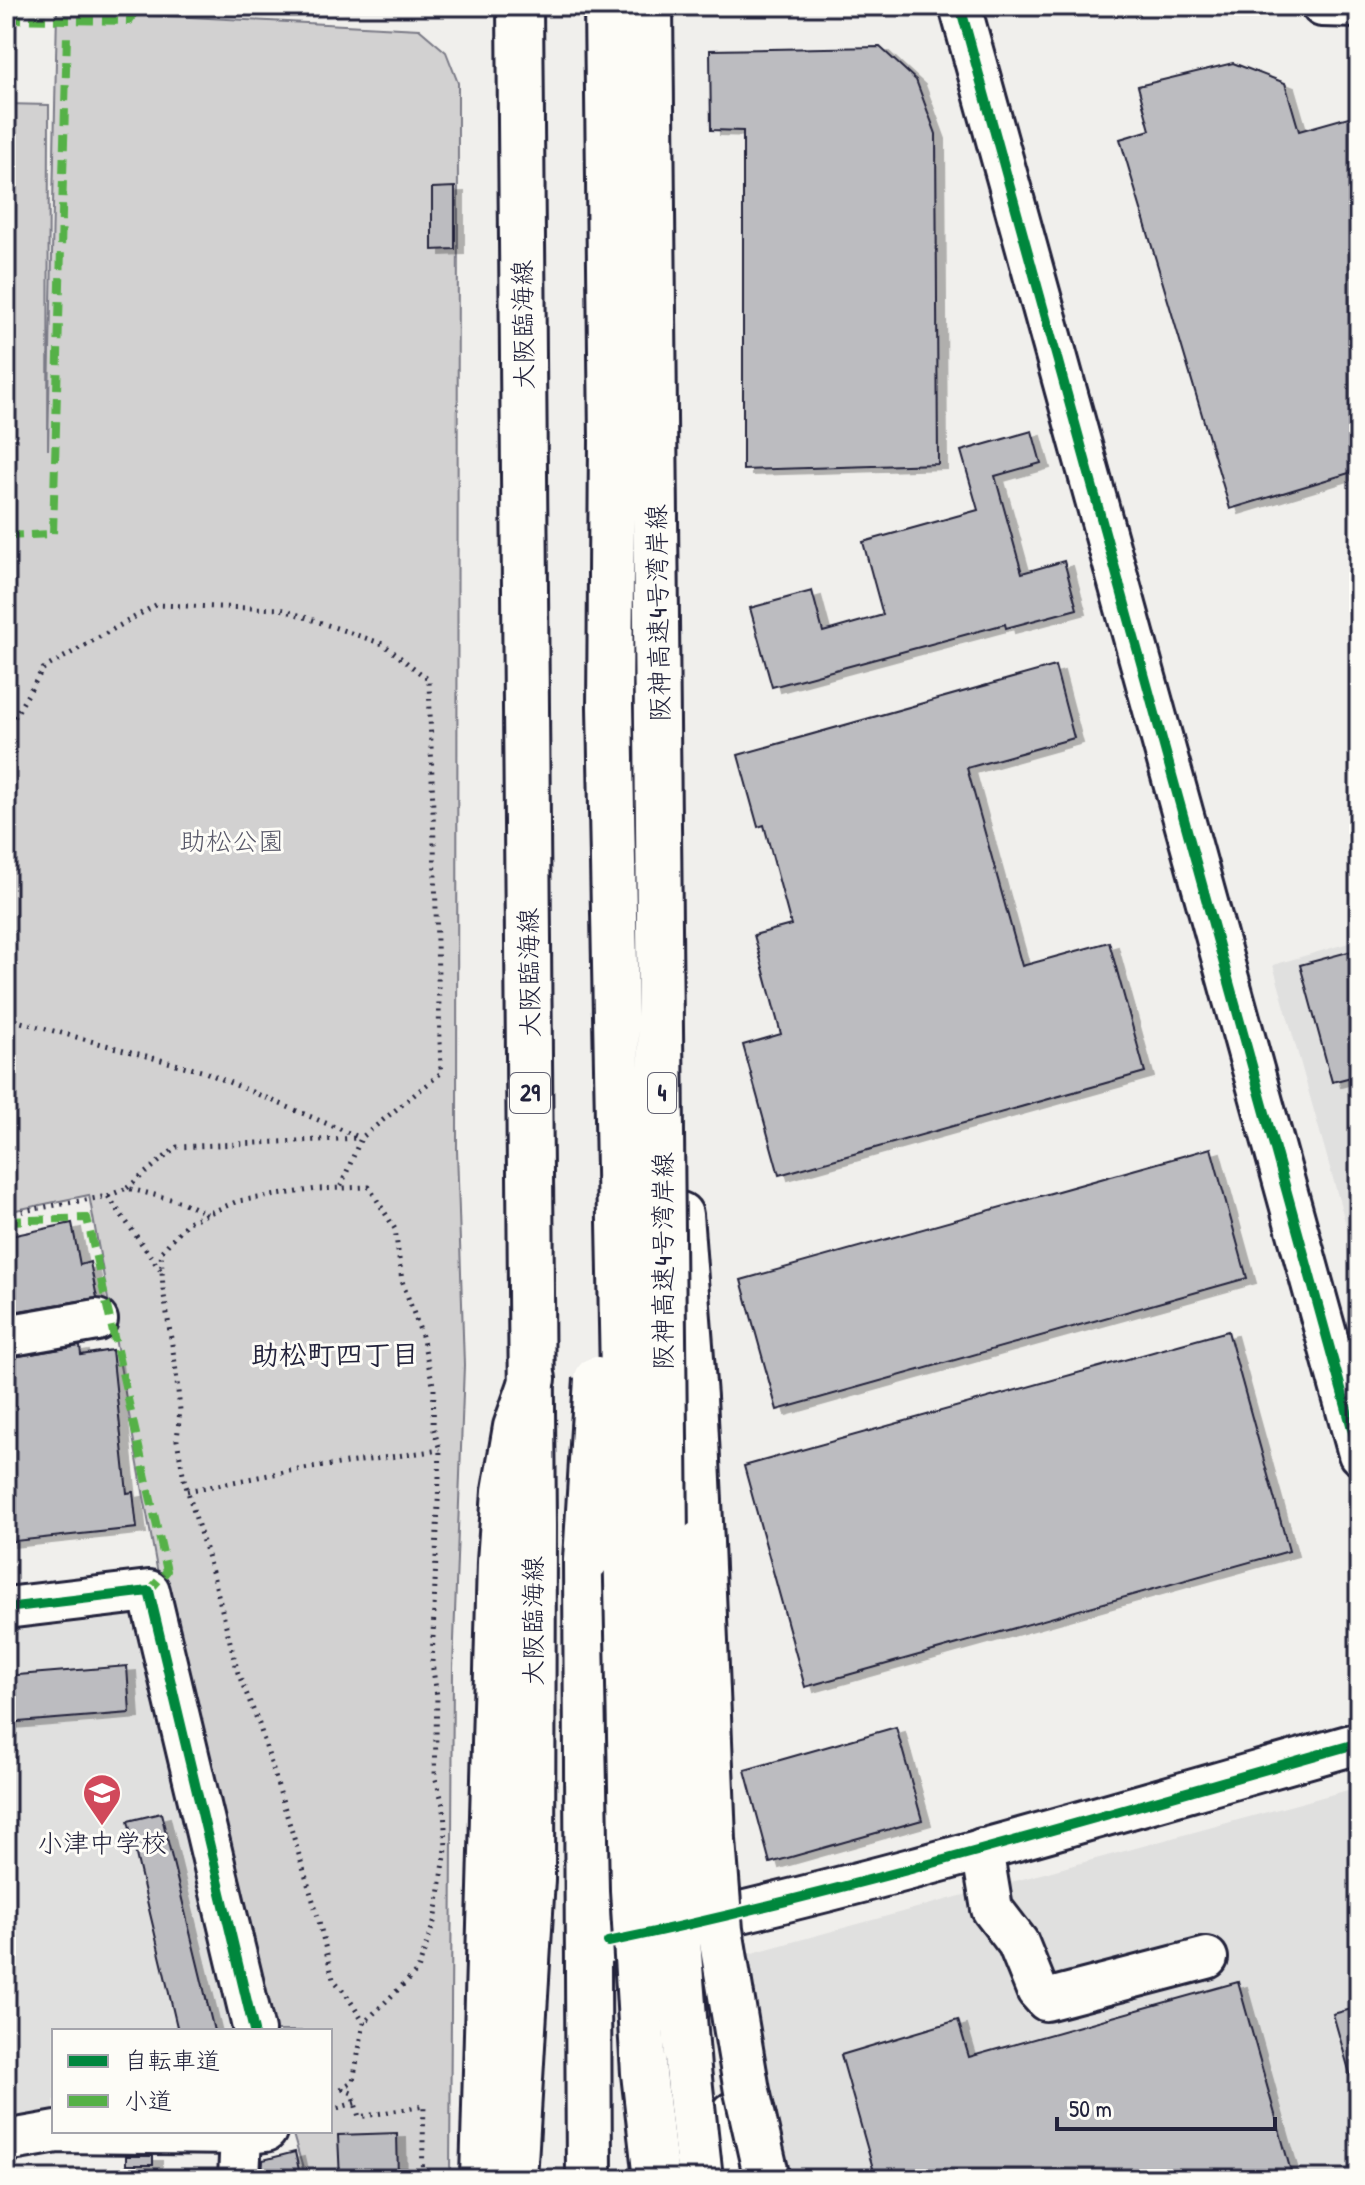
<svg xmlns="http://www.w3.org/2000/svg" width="1365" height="2185" viewBox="0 0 1365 2185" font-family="'Patrick Hand','Klee One',sans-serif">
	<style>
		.built { fill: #e0e0df }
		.green { fill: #d2d1d1; stroke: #7a7a86; stroke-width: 2 }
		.building { fill: #bcbcc0; stroke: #22223b; stroke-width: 2; filter: url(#shadow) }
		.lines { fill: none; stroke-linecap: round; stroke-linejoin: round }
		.minor-casing { stroke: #22223b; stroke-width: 46 }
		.major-casing { stroke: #22223b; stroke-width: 50 }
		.highway-casing { stroke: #22223b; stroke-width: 50 }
		.path { stroke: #22223b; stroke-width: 5; stroke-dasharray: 2 6; stroke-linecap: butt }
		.minor { stroke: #fdfcf7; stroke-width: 40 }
		.major { stroke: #fdfcf7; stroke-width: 44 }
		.highway { stroke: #fdfcf7; stroke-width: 44 }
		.highway-bridge-casing { stroke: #22223b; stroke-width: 50; stroke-linecap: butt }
		.highway-bridge { stroke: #fdfcf7; stroke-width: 44 }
		.quiet { stroke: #55b146; stroke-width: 8; stroke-dasharray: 16 8; stroke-linecap: butt }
		.cycleway-casing { stroke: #fdfcf7; stroke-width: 15 }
		.cycleway { stroke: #00873e; stroke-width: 10 }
		.labels { text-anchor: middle; stroke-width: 6; stroke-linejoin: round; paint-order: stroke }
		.shield { fill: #fdfcf7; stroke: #646373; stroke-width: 2 }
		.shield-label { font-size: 24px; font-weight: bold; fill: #22223b }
		.street-label { font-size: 26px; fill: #22223b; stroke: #fdfcf7 }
		.park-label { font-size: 26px; fill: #575768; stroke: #fdfcf7 }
		.poi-label { font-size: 26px; fill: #22223b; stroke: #fdfcf7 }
		.neighbourhood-label { font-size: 28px; font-weight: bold; fill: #22223b; stroke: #fdfcf7 }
	</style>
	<defs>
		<filter id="shadow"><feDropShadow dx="9" dy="5" stdDeviation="0" flood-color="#0004"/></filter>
	</defs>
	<rect width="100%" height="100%" fill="#f0efec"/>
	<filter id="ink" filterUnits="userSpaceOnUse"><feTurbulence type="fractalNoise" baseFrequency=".0125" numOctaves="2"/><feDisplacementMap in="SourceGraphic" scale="16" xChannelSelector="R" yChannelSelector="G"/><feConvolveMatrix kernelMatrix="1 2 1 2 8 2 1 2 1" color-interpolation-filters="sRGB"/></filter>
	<g filter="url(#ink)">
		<!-- built -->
		<g class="built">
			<polygon points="1359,940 1359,1271 1273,965"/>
			<polygon points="129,1608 150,1623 246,2031 54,2031 54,2125 6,2130 6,1622"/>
			<polygon points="1359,1787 1359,2179 791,2179 773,2116 745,1955"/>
		</g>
		<!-- green -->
		<polygon class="green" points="57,10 419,29 446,52 458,83 457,1150 464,1365 453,1668 450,2179 306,2179 292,2131 330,2131 330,2031 268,2031 158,1574 89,1195 6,1212 6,104 49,105 48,450"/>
		<!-- building -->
		<g class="building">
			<polygon points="880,47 916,80 936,134 938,464 743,470 743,131 711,130 710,50"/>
			<polygon points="1233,63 1285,83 1299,131 1359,114 1359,307 1351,308 1359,336 1359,470 1230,509 1120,139 1150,130 1138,86"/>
			<polygon points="455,187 455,249 432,250 432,188"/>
			<polygon points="1032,431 1041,463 995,476 1022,573 1064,561 1077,609 1006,628 1005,624 772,687 750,608 812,591 823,632 883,615 863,542 978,510 961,451"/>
			<polygon points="1055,666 1074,738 967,768 1022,966 1109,942 1145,1072 779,1175 743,1045 781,1034 754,935 791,925 764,825 758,827 738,755"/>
			<polygon points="1359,949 1359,1075 1332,1082 1300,965"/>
			<polygon points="1211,1148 1247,1278 777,1410 741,1280"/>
			<polygon points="72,1223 80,1265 90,1262 97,1298 6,1313 6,1237"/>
			<polygon points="1228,1331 1289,1551 805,1687 744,1466"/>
			<polygon points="80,1346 81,1355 112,1350 127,1493 133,1492 137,1528 6,1542 6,1358"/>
			<polygon points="127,1666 130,1713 6,1723 6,1676"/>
			<polygon points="896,1727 922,1820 770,1863 745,1770"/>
			<polygon points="161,1813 214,2031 178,2031 128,1821"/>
			<polygon points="1238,1982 1293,2179 876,2179 841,2055 958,2020 969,2057"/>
			<polygon points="1359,2007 1359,2080 1352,2081 1333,2014"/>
			<polygon points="397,2133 398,2179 340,2179 338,2135"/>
			<polygon points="295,2152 301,2179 262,2179 263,2160"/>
			<rect x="126" y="2156" width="27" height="9"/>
		</g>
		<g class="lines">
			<defs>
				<g id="minor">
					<polyline points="960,6 1359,1454"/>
					<polyline points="1322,6 1359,7"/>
					<polyline points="6,1336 97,1320"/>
					<polyline points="6,1608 149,1591 254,2031"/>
					<polyline points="982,1849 992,1909 1018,1943 1037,1990 1046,2000 1207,1958"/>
					<path d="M608 1942C861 1889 1110 1813 1359 1743"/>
					<polyline points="6,2141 57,2132 241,2134 266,2131"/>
					<polyline points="239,2179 241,2134"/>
				</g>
				<polyline id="major" points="514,2179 532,1879 533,1525 520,6"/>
				<g id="highway">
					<polyline points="680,1215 694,1397 701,1543"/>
					<polyline points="586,1560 589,2179"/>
					<polyline points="734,2114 744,2179"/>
					<polyline points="483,2179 500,1562 505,1491 516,1427 533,1379"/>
				</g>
			</defs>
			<!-- minor casing -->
			<use href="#minor" class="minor-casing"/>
			<!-- major casing -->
			<use href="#major" class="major-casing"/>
			<!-- highway casing -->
			<use href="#highway" class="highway-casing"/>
			<!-- path -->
			<g class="path">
				<polyline points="6,731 43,669 156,605 281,609 383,644 429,680 441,1073 361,1138 340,1188"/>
				<polyline points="6,1018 205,1072 361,1138"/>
				<polyline points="127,1188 177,1147 359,1138"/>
				<polyline points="108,1196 127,1188 182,1202 207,1214"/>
				<polyline points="6,1214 108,1196 161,1271"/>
				<polyline points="187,1491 289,1471 440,1450"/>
				<polyline points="341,2089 353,2081 364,2023 346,1994 333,1979 318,1917 259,1724 238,1673 213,1575 184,1479 177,1440 180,1410 175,1363 163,1289 161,1252 188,1222 238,1201 317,1189 369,1187 395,1229 402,1281 422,1336 434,1389 433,1427 440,1450 432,1663 437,1696 435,1776 444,1808 446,1849 436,1916 418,1970 364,2023"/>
				<polyline points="342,2089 352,2093 359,2117 424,2106 422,2179"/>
				<polyline points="330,2110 355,2103"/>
			</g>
			<!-- minor -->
			<use href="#minor" class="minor"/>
			<!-- major -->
			<use href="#major" class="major"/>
			<!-- highway -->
			<use href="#highway" class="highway"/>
			<defs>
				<g id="highway-bridge">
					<polyline points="607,6 612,440 610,707 633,1890 644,2073 656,2179"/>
					<polyline points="650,6 665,1542 674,1889 688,2069 700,2179"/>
					<polyline points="701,1543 713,1840 720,1930 747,2091 767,2179"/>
					<polyline points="586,1560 597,1379"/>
				</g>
			</defs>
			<!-- highway-bridge casing -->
			<use href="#highway-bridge" class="highway-bridge-casing"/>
			<!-- highway-bridge -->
			<use href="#highway-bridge" class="highway-bridge"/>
			<!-- quiet -->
			<g class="quiet">
				<polyline points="6,19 129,21 138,8"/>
				<polyline points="6,536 53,534 67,35"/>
				<polyline points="6,1221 87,1218 167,1571 149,1591"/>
			</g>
			<defs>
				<g id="cycleway">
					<polyline points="960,6 1359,1454"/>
					<polyline points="6,1608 149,1591 254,2031"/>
					<path d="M608 1942C861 1889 1110 1813 1359 1743"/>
				</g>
			</defs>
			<!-- cycleway casing -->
			<use href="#cycleway" class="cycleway-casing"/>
			<!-- cycleway -->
			<use href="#cycleway" class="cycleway"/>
		</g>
	</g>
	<!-- icons -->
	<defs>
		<symbol id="school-pin" viewBox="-11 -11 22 30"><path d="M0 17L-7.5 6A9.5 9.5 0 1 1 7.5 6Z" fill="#d1495b" stroke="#fdfcf7"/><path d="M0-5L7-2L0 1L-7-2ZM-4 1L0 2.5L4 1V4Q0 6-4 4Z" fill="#fff"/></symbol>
	</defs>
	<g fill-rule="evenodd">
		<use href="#school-pin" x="80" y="1771" width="44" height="60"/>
	</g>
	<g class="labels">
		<!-- shield labels -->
		<g class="shield">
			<rect x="510" y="1073" width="40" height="40" rx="6"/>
			<rect x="648" y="1073" width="28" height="40" rx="6"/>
		</g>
		<g class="shield-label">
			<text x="530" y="1101">29</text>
			<text x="662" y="1101">4</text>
		</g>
		<!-- street labels -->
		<g class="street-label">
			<text transform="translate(523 325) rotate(-91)" y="9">大阪臨海線</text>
			<text transform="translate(658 613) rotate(-91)" y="9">阪神高速4号湾岸線</text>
			<text transform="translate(529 973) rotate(-91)" y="9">大阪臨海線</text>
			<text transform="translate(663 1261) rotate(-90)" y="9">阪神高速4号湾岸線</text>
			<text transform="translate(533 1621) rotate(-90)" y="9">大阪臨海線</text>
		</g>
		<!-- park labels -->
		<g class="park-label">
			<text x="232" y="850">助松公園</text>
		</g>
		<!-- poi labels -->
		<g class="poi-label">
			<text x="102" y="1852">小津中学校</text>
		</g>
		<!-- neighbourhood labels -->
		<g class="neighbourhood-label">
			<text x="335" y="1364">助松町四丁目</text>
		</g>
	</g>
	<!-- margin -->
	<rect width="1365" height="2185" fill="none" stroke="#fdfcf7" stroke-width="32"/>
	<rect x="16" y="16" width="1333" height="2153" fill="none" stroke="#22223b" stroke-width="3" filter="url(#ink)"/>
	<!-- legend -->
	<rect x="52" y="2029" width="280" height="104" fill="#fdfcf7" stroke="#a5a5ac" stroke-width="2"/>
	<rect x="68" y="2055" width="40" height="12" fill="#00873e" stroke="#a5a5ac" stroke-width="2"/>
	<text x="124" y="2069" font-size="24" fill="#22223b">自転車道</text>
	<rect x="68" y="2095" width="40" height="12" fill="#55b146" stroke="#a5a5ac" stroke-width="2"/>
	<text x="124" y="2109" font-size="24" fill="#22223b">小道</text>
	<!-- scale -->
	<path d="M1057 2117v12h218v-12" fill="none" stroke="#22223b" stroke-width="4"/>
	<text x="1069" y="2117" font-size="24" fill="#22223b" stroke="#fdfcf7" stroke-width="6" paint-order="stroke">50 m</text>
</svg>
